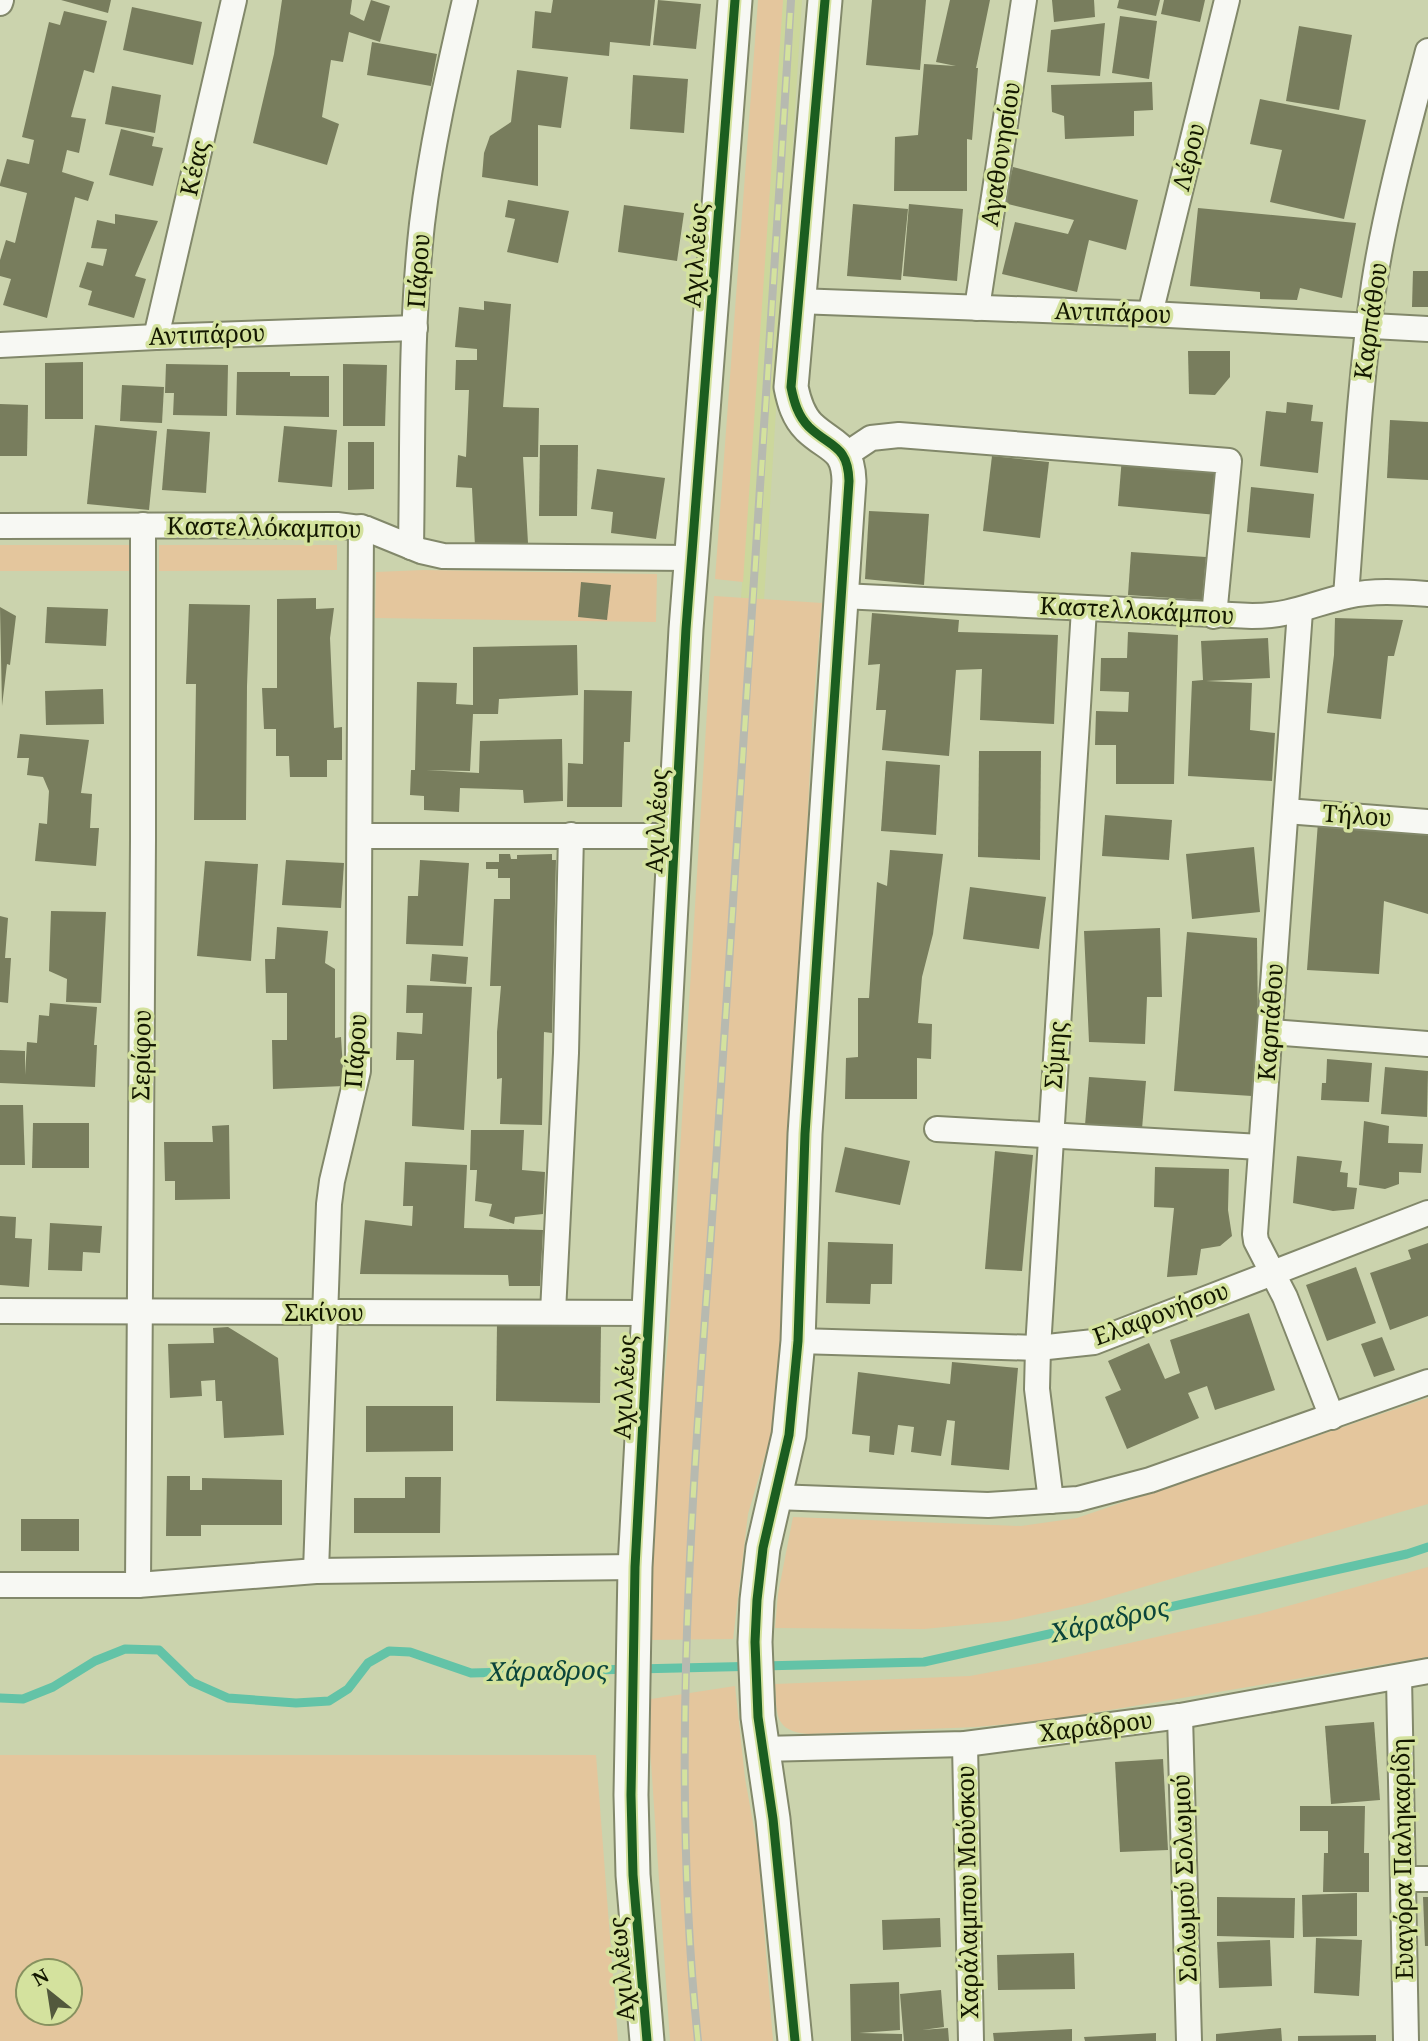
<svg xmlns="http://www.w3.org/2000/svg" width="1428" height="2041" viewBox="0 0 1428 2041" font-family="'Noto Serif',serif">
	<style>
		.built { fill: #ccd79c }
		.green { fill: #e4c69d; fill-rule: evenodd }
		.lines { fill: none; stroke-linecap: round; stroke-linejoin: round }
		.stream { stroke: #63c3a7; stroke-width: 9 }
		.building { fill: #787d5d }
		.street-casing { stroke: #82886a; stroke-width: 28 }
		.secondary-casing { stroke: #82886a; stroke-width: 37 }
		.street { stroke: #f7f8f3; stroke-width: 24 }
		.secondary { stroke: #f7f8f3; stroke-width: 33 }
		.rail-casing { stroke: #b7bab0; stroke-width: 8 }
		.rail { stroke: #d4e29e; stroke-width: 5; stroke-dasharray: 16; stroke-linecap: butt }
		.cycleway-casing { stroke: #d4e29e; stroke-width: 13 }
		.cycleway { stroke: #1b5e20; stroke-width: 9 }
		.labels { text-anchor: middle; stroke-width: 7; stroke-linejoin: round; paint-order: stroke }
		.street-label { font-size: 24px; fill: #131700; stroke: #d4e29e }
		.water-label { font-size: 26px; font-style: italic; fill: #0b453b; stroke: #d4e29e }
	</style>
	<rect width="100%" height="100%" fill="#cbd3ad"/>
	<!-- built -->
	<polygon class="built" points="783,0 802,0 764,600 741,598"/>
	<!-- green -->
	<g class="green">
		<polygon points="758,0 783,0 743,582 715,579"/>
		<rect x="0" y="545" width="133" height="26"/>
		<polygon points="159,545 337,545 337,570 159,571"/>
		<polygon points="423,570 657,574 656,622 375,618 376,572"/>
		<polygon points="714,596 822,603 812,723 784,1328 774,1425 748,1514 733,1639 646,1640 656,1464 669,1331"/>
		<polygon points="1428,1398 1428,1504 1085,1604 1007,1621 924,1629 775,1628 778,1594 793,1517 1021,1526 1077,1518"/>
		<path d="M1428 1567V1657L1050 1720 976 1727 808 1734C773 1731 777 1713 775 1684L970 1676 1045 1662 1259 1614Z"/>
		<polygon points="735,1686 745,1778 758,1851 773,2041 670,2041 650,1747 651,1699"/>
		<path d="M0 1755H596L618 2041H0ZM28 1971H70V2013H28Z"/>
	</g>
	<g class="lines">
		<!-- stream -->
		<polyline class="stream" points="0,1698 23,1699 53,1687 95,1661 125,1649 159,1650 192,1682 228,1698 296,1703 329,1701 348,1689 368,1663 389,1651 410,1652 471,1673 924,1662 1407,1554 1428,1547"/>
	</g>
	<!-- building -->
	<g class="building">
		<polygon points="61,0 111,0 108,13"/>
		<polygon points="282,0 352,0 350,14 364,21 371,0 390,6 380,42 349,32 343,62 331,60 322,117 339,124 327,165 253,143 274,54"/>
		<polygon points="553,0 655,0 650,46 610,42 609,56 532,48 535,11 551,13"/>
		<polygon points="658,0 701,4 696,49 653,45"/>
		<polygon points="872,0 926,0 920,70 866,65"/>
		<polygon points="950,0 990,0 976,68 978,68 972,140 967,139 967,191 894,191 895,137 918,135 924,64 956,66 936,62"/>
		<polygon points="1052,0 1094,0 1095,17 1054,22"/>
		<polygon points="1119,0 1160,0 1156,16 1117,8"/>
		<polygon points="1164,0 1205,0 1200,22 1161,14"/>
		<polygon points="132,7 202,22 193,65 123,50"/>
		<polygon points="64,11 107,21 94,73 84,70 71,117 86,119 79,153 67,150 62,172 94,182 88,201 75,197 47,318 3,305 11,279 0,276 0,260 6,240 15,243 27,193 0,186 0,184 7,159 29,164 34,140 22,137 49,22 60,25"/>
		<polygon points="1120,16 1157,21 1149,79 1112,73"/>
		<polygon points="1105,23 1100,76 1047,72 1051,30"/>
		<polygon points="1299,26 1352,35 1339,110 1286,101"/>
		<polygon points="372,42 437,54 431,86 367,75"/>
		<polygon points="517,70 568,77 561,128 538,125 538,186 482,177 484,153 490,136 511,122"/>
		<polygon points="633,75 688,79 684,133 630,129"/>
		<polygon points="1152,82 1153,110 1134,111 1134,136 1065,139 1064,116 1052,112 1051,85"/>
		<polygon points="112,86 161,95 155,133 105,124"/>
		<polygon points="1260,99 1366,120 1344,219 1270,202 1282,150 1250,144"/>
		<polygon points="121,129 154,137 152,146 163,148 153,186 109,175"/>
		<polygon points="1013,167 1138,200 1126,250 1089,240 1077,292 1002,274 1015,222 1068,234 1074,220 1004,203"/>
		<polygon points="508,200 569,211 558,263 507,252 515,219 505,217"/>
		<polygon points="853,204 908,209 901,280 847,276"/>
		<polygon points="909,204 963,209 957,281 903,276"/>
		<polygon points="624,205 684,213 677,261 618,252"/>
		<polygon points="1198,208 1356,223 1342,298 1300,288 1297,300 1260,299 1260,292 1190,286"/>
		<polygon points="115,214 158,221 135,276 146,279 134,318 88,305 92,291 79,287 87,262 103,266 107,249 91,248 97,220 115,224"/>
		<polygon points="1413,271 1428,271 1428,307 1412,307"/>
		<polygon points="484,301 511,304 503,407 539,408 538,457 523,457 528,543 475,546 472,488 456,487 458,455 466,457 469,390 455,390 456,360 477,360 477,349 455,347 459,307 484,310"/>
		<polygon points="1188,351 1230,351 1230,377 1215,395 1189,394"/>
		<polygon points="83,362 83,419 45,419 45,363"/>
		<polygon points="166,364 228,365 227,416 173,415 174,393 165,393"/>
		<polygon points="343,364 387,365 385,426 343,426"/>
		<polygon points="237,372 290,372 290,376 329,376 329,417 236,415"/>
		<polygon points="122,385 164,387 162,423 120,421"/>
		<polygon points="1287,402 1313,405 1311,421 1323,422 1318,473 1260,466 1266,411 1286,413"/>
		<polygon points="0,404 28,405 27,456 0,456"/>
		<polygon points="1390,420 1428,422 1428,480 1387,478"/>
		<polygon points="95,425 157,431 149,510 87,504"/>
		<polygon points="284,426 337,430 332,487 278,482"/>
		<polygon points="167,429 210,432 206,493 162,490"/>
		<polygon points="348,442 374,442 374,489 348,490"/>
		<polygon points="540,445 578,445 577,516 539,516"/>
		<polygon points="992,456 1049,462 1040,538 983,531"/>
		<polygon points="1122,457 1221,466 1217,515 1118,506"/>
		<polygon points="597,469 665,478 656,539 611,533 613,512 591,509"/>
		<polygon points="1251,487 1314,494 1310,538 1247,532"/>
		<polygon points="869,511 929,514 924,585 865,579"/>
		<polygon points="1131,552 1206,557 1202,600 1128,595"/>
		<polygon points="581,582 611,585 607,620 578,617"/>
		<polygon points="316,598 316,609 334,608 330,638 334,728 342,727 342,760 327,760 327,777 290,777 289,756 276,756 276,729 264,729 262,688 277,688 277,599"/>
		<polygon points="189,604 250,605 247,686 246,820 194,820 196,684 186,684"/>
		<polygon points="0,607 16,616 10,665 7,664 2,706"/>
		<polygon points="47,607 108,609 106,646 45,643"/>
		<polygon points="872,613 959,620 958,632 1058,635 1054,724 980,720 982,669 956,670 949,756 882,750 886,710 876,710 880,664 868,665"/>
		<polygon points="1335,618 1403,620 1394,656 1388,656 1381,719 1327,713 1334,655"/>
		<polygon points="1128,632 1178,635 1174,784 1116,784 1116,745 1095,745 1096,711 1128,712 1129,692 1100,691 1101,658 1127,658"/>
		<polygon points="1268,638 1270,678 1206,681 1252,683 1250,730 1275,733 1272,781 1188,776 1192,681 1203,680 1201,641"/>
		<polygon points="577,645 578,695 499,699 498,714 473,714 470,771 426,770 479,773 480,741 562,739 563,801 524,803 523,790 460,788 459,812 424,810 424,796 410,795 411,770 415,770 417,682 457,683 456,704 473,705 473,647"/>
		<polygon points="103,689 104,724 46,725 45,691"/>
		<polygon points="584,690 632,691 630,742 624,742 622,807 567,807 568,763 583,764"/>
		<polygon points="20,734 89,740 81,793 92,794 90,828 99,828 96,866 35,861 39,823 47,824 49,791 43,777 27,775 29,758 17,758"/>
		<polygon points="979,751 1041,751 1040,860 978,857"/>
		<polygon points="886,761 940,765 936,835 881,831"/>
		<polygon points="1105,815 1172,820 1169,860 1102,856"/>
		<polygon points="1318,822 1428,830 1428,914 1384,901 1379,974 1307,970"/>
		<polygon points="1254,847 1260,912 1192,919 1186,854"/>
		<polygon points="890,850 943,854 933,934 922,977 918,1023 932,1024 931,1059 917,1058 917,1099 845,1099 846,1058 858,1057 858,998 869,998 877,882 887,886"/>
		<polygon points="499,854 510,854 511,859 517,859 517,855 552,854 552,860 556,860 552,1033 544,1032 542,1125 500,1124 502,1078 497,1079 497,1032 501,986 490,986 494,899 510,899 510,878 498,878 498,869 486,869 486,862 499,862"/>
		<polygon points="286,860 344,863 341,908 282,905"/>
		<polygon points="420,860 469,863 463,946 406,944 408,896 418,896"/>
		<polygon points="205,861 258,864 251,961 197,956"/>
		<polygon points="970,887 1046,897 1039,949 963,939"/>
		<polygon points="51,911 106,912 101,1003 66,1002 67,979 49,971"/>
		<polygon points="0,916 8,918 5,958 11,958 8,1003 0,1002"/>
		<polygon points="277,927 328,931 325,963 335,969 335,1038 341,1037 344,1086 273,1089 272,1040 287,1040 287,993 266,993 265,959 275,959"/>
		<polygon points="1160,928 1162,997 1147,997 1145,1044 1089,1042 1084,931"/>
		<polygon points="1187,932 1257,938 1258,1029 1252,1096 1174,1091"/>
		<polygon points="432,954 468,957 466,984 430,981"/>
		<polygon points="407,985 472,987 464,1130 412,1126 414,1060 396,1060 397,1032 422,1034 423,1013 406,1013"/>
		<polygon points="50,1003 97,1007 94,1045 97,1045 95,1087 0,1083 0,1050 25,1051 25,1075 27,1042 37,1043 39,1015 49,1016"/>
		<polygon points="1327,1059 1372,1063 1369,1102 1321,1100 1322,1083 1326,1083"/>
		<polygon points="1385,1067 1428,1071 1427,1117 1381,1114"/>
		<polygon points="1089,1077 1146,1081 1142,1129 1085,1125"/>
		<polygon points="0,1105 23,1105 25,1165 0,1165"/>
		<polygon points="1364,1121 1389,1126 1388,1143 1423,1144 1421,1173 1399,1172 1399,1184 1385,1189 1359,1185"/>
		<polygon points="33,1123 89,1123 89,1168 32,1168"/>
		<polygon points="229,1125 230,1199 175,1200 175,1181 165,1181 164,1142 213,1142 212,1126"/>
		<polygon points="471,1130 524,1130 522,1170 545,1172 543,1214 515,1217 514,1224 489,1216 492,1204 475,1201 477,1170 470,1170"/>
		<polygon points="845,1147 910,1161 900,1205 835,1192"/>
		<polygon points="995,1151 1033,1155 1022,1271 985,1269"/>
		<polygon points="1297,1156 1342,1161 1340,1172 1348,1173 1347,1187 1357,1188 1354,1209 1333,1211 1293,1203"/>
		<polygon points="405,1162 467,1165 464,1228 543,1230 540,1286 509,1286 508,1275 360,1274 365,1220 412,1226 413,1206 403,1206"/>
		<polygon points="1155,1167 1229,1169 1228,1210 1232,1236 1220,1246 1201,1249 1197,1275 1167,1277 1174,1208 1154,1207"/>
		<polygon points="0,1216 16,1217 15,1238 32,1239 29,1287 0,1285"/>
		<polygon points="50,1223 102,1226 100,1253 83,1252 82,1271 48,1270"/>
		<polygon points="828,1242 893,1244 892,1284 871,1284 870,1304 826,1303"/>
		<polygon points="1428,1243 1428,1316 1390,1330 1370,1273 1411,1259 1408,1250"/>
		<polygon points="1356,1267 1376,1323 1327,1341 1306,1285"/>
		<polygon points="1249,1313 1275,1390 1215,1410 1207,1386 1188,1393 1199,1418 1127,1449 1105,1397 1121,1390 1108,1361 1149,1343 1165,1379 1180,1373 1170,1340"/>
		<polygon points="497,1324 601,1326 600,1403 496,1401"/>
		<polygon points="228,1327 278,1358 284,1435 224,1438 222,1401 216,1401 215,1380 201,1381 202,1396 170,1398 168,1344 214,1343 213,1328"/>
		<polygon points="1382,1337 1395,1370 1374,1377 1361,1344"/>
		<polygon points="952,1362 1018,1368 1009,1470 951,1465 955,1421 947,1420 941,1456 911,1452 914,1427 898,1425 894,1455 869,1452 870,1436 852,1434 858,1372 950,1384"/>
		<polygon points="366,1406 453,1406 453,1451 366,1452"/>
		<polygon points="167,1476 190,1476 190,1490 202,1490 202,1478 282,1480 282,1525 201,1525 201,1536 166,1536"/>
		<polygon points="405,1477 441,1477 440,1533 354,1533 354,1498 405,1498"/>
		<rect x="21" y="1519" width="58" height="32"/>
		<polygon points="1374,1722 1380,1800 1331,1804 1325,1726"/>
		<polygon points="1163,1759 1168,1850 1120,1852 1115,1762"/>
		<polygon points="1300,1806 1365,1806 1364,1853 1369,1853 1369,1892 1323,1892 1324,1853 1328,1853 1328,1831 1300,1831"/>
		<polygon points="1357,1893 1357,1936 1303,1937 1302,1895"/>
		<polygon points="1217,1897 1295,1898 1294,1938 1217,1936"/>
		<polygon points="1423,1897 1428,1897 1428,1946 1425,1946"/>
		<polygon points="940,1918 941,1947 883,1950 882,1920"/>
		<polygon points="1316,1938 1362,1940 1359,1996 1314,1993"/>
		<polygon points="1270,1940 1272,1986 1219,1988 1217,1942"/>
		<polygon points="1074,1953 1075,1989 998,1990 997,1955"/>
		<polygon points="899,1982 900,2030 859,2033 902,2034 902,2041 851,2041 850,1984"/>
		<polygon points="941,1990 944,2027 922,2030 948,2028 949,2041 904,2041 900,1994"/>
		<polygon points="1281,2028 1282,2041 1216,2041 1216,2034"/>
		<polygon points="1072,2029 1072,2041 994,2041 993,2033"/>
		<polygon points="1156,2033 1156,2041 1085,2041 1084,2037"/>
		<polygon points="1376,2035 1376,2041 1298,2041 1298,2036"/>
	</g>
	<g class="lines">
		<defs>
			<g id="street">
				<polyline points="0,3 1,0"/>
				<polyline points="797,301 1150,314 1428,329"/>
				<polyline points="977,308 1024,0"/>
				<polyline points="1150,314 1227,0"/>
				<polyline points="156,337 234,0"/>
				<polyline points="0,345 156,337 415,328"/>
				<polyline points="844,456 871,438 899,435 1229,461 1214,616"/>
				<polyline points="0,526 337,525 367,529 421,551 443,556 691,558"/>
				<path d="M411 547C413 440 410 331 422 224 431 148 448 74 465 0"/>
				<path d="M842 596 1252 616C1292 616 1311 604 1347 596 1375 590 1400 592 1428 594"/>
				<path d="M1346 596C1354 492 1359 387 1374 284 1386 206 1408 128 1428 51"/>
				<polyline points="1300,611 1255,1234 1256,1241 1285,1297 1332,1417"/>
				<polyline points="1286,811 1428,822"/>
				<polyline points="361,836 676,836"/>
				<polyline points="1271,1032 1428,1044"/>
				<polyline points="937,1129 1261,1147"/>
				<polyline points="0,1311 648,1313"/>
				<polyline points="553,1312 566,1053 571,835"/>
				<polyline points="798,1341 1038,1348 1094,1342 1428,1213"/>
				<polyline points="775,1497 988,1505 1078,1499 1150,1480 1428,1382"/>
				<polyline points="1051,1501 1037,1389 1038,1348 1084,609"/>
				<polyline points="316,1571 329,1204 332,1181 358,1071 361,527"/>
				<polyline points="0,1585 138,1585 316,1571 635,1567"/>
				<polyline points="138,1585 143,840 143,525"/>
				<polyline points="1399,1677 1406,2041"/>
				<polyline points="1180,1716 1189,2041"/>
				<polyline points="965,1744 971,2041"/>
				<polyline points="761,1749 965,1744 1180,1716 1428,1671"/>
				<polyline points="1404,1879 1428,1879"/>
			</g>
			<g id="secondary">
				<polyline points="647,2041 633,1875 631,1795 635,1567 686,629 735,0"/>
				<path d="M795 2041 773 1819 758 1717 755 1642 757 1600 763 1548 789 1435 798 1341 805 1134 849 481C848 445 831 448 809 427 798 416 794 402 791 387L825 0"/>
			</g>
		</defs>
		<!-- street casing -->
		<use href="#street" class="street-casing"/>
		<!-- secondary casing -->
		<use href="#secondary" class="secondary-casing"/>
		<!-- street -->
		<use href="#street" class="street"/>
		<!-- secondary -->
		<use href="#secondary" class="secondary"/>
		<defs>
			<path id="rail" d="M698 2041C667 1744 697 1445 717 1148 742 766 768 383 791 0"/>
		</defs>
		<!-- rail casing -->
		<use href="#rail" class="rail-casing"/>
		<!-- rail -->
		<use href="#rail" class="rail"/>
		<defs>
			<g id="cycleway">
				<polyline points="647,2041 633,1875 631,1795 635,1567 686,629 735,0"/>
				<path d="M795 2041 773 1819 758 1717 755 1642 757 1600 763 1548 789 1435 798 1341 805 1134 849 481C848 445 831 448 809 427 798 416 794 402 791 387L825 0"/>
			</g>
		</defs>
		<!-- cycleway casing -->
		<use href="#cycleway" class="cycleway-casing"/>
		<!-- cycleway -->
		<use href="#cycleway" class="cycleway"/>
	</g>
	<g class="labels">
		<!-- street labels -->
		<g class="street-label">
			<text transform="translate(1001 154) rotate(-81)" y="8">Αγαθονησίου</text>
			<text transform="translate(1189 157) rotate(-76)" y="8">Λέρου</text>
			<text transform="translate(195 168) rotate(-77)" y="8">Κέας</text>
			<text transform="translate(696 255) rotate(-86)" y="8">Αχιλλέως</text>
			<text transform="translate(419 271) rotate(-86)" y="8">Πάρου</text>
			<text transform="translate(1113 313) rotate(2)" y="8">Αντιπάρου</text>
			<text transform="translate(1371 321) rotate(-82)" y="8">Καρπάθου</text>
			<text transform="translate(207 335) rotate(-2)" y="8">Αντιπάρου</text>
			<text transform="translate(264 528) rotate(1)" y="8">Καστελλόκαμπου</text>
			<text transform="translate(1137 611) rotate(3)" y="8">Καστελλοκάμπου</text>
			<text transform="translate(1357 816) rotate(4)" y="8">Τήλου</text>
			<text transform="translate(657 821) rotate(-87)" y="8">Αχιλλέως</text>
			<text transform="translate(1271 1022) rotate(-86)" y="8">Καρπάθου</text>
			<text transform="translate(356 1051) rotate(-86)" y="8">Πάρου</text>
			<text transform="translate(142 1055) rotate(-89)" y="8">Σερίφου</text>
			<text transform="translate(1056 1055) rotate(-86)" y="8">Σύμης</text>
			<text x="324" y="1321">Σικίνου</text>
			<text transform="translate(1161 1314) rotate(-20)" y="8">Ελαφονήσου</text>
			<text transform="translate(625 1387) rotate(-87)" y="8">Αχιλλέως</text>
			<text transform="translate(1096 1727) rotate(-7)" y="8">Χαράδρου</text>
			<text transform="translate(1403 1859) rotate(-91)" y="8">Ευαγόρα Παληκαρίδη</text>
			<text transform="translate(1185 1878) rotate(-92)" y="8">Σολωμού Σολωμού</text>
			<text transform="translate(968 1892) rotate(-91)" y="8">Χαράλαμπου Μούσκου</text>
			<text transform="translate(622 1969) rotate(-95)" y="8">Αχιλλέως</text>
		</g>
		<!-- water labels -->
		<g class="water-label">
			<text transform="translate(1110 1620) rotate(-13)" y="9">Χάραδρος</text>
			<text transform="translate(548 1671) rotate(-1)" y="9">Χάραδρος</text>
		</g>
	</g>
	<!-- north arrow -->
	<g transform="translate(49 1992) rotate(330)"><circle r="33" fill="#d4e29e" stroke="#87915f" stroke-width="2"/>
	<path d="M0-5L12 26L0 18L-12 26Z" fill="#53593d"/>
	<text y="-10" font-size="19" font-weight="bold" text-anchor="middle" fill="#131700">N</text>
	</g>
</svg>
